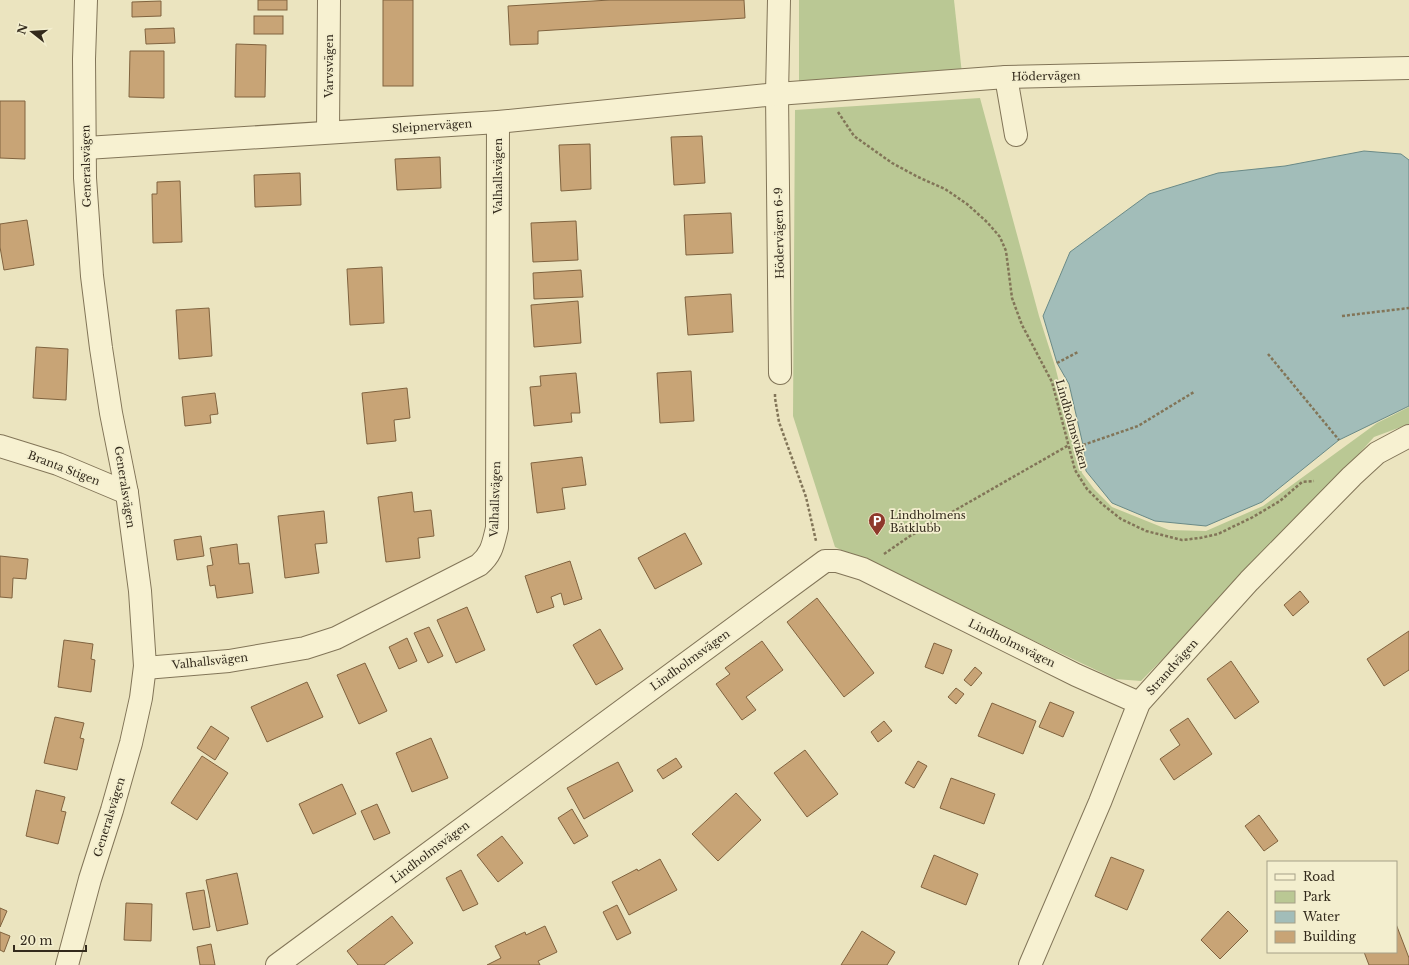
<svg xmlns="http://www.w3.org/2000/svg" width="1409" height="965" viewBox="0 0 1409 965" font-family="'Libre Baskerville',serif">
	<style>
		.green { fill: #bac894 }
		.water { fill: #a2bdb9; stroke: #6a8a87 }
		.building { fill: #c8a476; stroke: #80633f }
		.lines { fill: none; stroke-linecap: round; stroke-linejoin: round }
		.minor-casing { stroke: #827558; stroke-width: 24 }
		.path { stroke: #827558; stroke-width: 2.5; stroke-dasharray: 3 2; stroke-linecap: butt }
		.minor { stroke: #f7f1d1; stroke-width: 22 }
		.labels { text-anchor: middle; stroke-width: 3.5; stroke-linejoin: round; paint-order: stroke }
		.street-label { font-size: 11px; fill: #332a1c; stroke: #f3eece }
		.poi-label { font-size: 11px; fill: #332a1c; stroke: #f3eece; text-anchor: start }
	</style>
	<rect width="100%" height="100%" fill="#ebe4bf"/>
	<!-- green -->
	<g class="green">
		<polygon points="799,0 954,0 962,74 799,86"/>
		<polygon points="980,98 1039,316 1055,366 1082,473 1094,489 1112,507 1169,530 1206,531 1263,506 1377,423 1409,407 1409,424 1374,437 1323,494 1141,681 1115,679 835,547 793,416 795,110"/>
	</g>
	<!-- water -->
	<polygon class="water" points="1364,151 1401,154 1409,160 1409,406 1339,440 1262,502 1206,526 1155,521 1112,503 1086,471 1083,445 1069,384 1057,363 1043,316 1070,252 1149,194 1218,173 1285,166"/>
	<!-- building -->
	<g class="building">
		<rect x="258" y="0" width="29" height="10"/>
		<rect x="383" y="0" width="30" height="86"/>
		<polygon points="610,0 744,0 745,18 538,31 538,44 510,45 508,6"/>
		<polygon points="161,1 161,16 132,17 132,2"/>
		<rect x="254" y="16" width="29" height="18"/>
		<polygon points="174,28 175,43 146,44 145,29"/>
		<polygon points="236,44 266,45 265,97 235,97"/>
		<polygon points="130,51 164,51 164,98 129,97"/>
		<polygon points="0,101 25,101 25,159 0,158"/>
		<polygon points="702,136 705,183 674,185 671,137"/>
		<polygon points="590,144 591,189 561,191 559,145"/>
		<polygon points="440,157 441,188 397,190 395,159"/>
		<polygon points="300,173 301,205 255,207 254,175"/>
		<polygon points="180,181 182,242 153,243 152,194 157,194 157,182"/>
		<polygon points="731,213 733,253 686,255 684,215"/>
		<polygon points="27,220 34,265 4,270 0,247 0,224"/>
		<polygon points="576,221 578,260 533,262 531,223"/>
		<polygon points="382,267 384,323 350,325 347,269"/>
		<polygon points="581,270 583,297 534,299 533,273"/>
		<polygon points="731,294 733,332 688,335 685,297"/>
		<polygon points="578,301 581,343 534,347 531,305"/>
		<polygon points="209,308 212,356 179,359 176,310"/>
		<polygon points="36,347 68,349 66,400 33,398"/>
		<polygon points="691,371 694,421 660,423 657,373"/>
		<polygon points="576,373 580,413 571,413 572,422 534,426 530,387 541,386 540,376"/>
		<polygon points="407,388 410,418 394,420 396,441 367,444 362,393"/>
		<polygon points="215,393 218,414 210,415 211,423 185,426 182,397"/>
		<polygon points="582,457 586,485 562,488 565,509 537,513 531,463"/>
		<polygon points="412,492 414,512 431,510 434,536 418,538 420,558 386,562 378,497"/>
		<polygon points="324,511 327,543 315,544 319,573 285,578 278,516"/>
		<polygon points="685,533 702,564 655,589 638,558"/>
		<polygon points="201,536 204,556 177,560 174,540"/>
		<polygon points="237,544 239,564 249,563 253,593 217,598 215,585 210,586 207,566 213,565 210,548"/>
		<polygon points="0,556 28,559 26,579 13,578 12,598 0,597"/>
		<polygon points="570,561 582,599 564,605 561,593 551,597 554,607 537,613 525,576"/>
		<polygon points="1300,591 1309,602 1293,616 1284,605"/>
		<polygon points="817,598 874,673 844,697 787,622"/>
		<polygon points="467,607 485,650 456,663 437,620"/>
		<polygon points="429,627 443,656 428,663 414,633"/>
		<polygon points="600,629 623,669 596,685 573,645"/>
		<polygon points="1409,631 1409,670 1384,686 1367,659"/>
		<polygon points="407,638 417,661 399,669 389,647"/>
		<polygon points="64,640 93,644 91,659 95,660 91,692 58,687"/>
		<polygon points="762,641 783,670 746,697 756,710 742,720 716,684 730,674 725,668"/>
		<polygon points="934,643 952,650 943,674 925,667"/>
		<polygon points="1231,661 1259,702 1235,719 1207,679"/>
		<polygon points="365,663 387,711 359,724 337,675"/>
		<polygon points="975,667 982,673 971,686 964,680"/>
		<polygon points="307,682 323,717 267,742 251,707"/>
		<polygon points="956,688 964,694 956,704 948,697"/>
		<polygon points="1050,702 1074,712 1063,737 1039,727"/>
		<polygon points="992,703 1036,721 1023,754 978,736"/>
		<polygon points="55,717 84,723 80,738 84,739 77,770 44,763"/>
		<polygon points="1188,718 1212,754 1174,780 1160,759 1180,745 1170,730"/>
		<polygon points="884,721 892,731 878,742 871,732"/>
		<polygon points="211,726 229,738 215,760 197,748"/>
		<polygon points="431,738 448,778 412,792 396,753"/>
		<polygon points="805,750 838,794 807,817 774,773"/>
		<polygon points="202,756 228,773 197,820 171,803"/>
		<polygon points="676,758 682,767 663,779 657,770"/>
		<polygon points="918,761 927,766 914,788 905,783"/>
		<polygon points="618,762 633,791 584,819 567,788"/>
		<polygon points="951,778 995,794 984,824 940,808"/>
		<polygon points="342,784 356,814 313,834 299,804"/>
		<polygon points="36,790 65,797 61,811 66,812 58,844 26,836"/>
		<polygon points="736,793 761,820 718,861 692,834"/>
		<polygon points="377,804 390,833 374,840 361,811"/>
		<polygon points="572,809 588,836 574,844 558,818"/>
		<polygon points="1259,815 1278,841 1264,851 1245,826"/>
		<polygon points="502,836 523,863 498,882 477,855"/>
		<polygon points="934,855 978,874 966,905 921,887"/>
		<polygon points="1111,857 1144,870 1127,910 1095,896"/>
		<polygon points="660,859 677,890 629,915 612,882 637,869 638,871"/>
		<polygon points="461,870 478,904 463,911 446,878"/>
		<polygon points="237,873 248,924 217,931 206,880"/>
		<polygon points="204,890 210,927 193,930 186,893"/>
		<polygon points="126,903 152,904 151,941 124,940"/>
		<polygon points="617,905 631,933 617,940 603,912"/>
		<polygon points="0,908 7,911 0,927"/>
		<polygon points="1228,911 1248,931 1220,959 1201,940"/>
		<polygon points="392,916 413,943 384,965 358,965 347,951"/>
		<polygon points="1396,924 1409,958 1409,965 1369,965 1364,952 1396,952"/>
		<polygon points="545,926 557,952 538,961 540,965 487,965 501,958 495,946 525,932 526,935"/>
		<polygon points="862,931 895,952 887,965 841,965"/>
		<polygon points="0,932 10,936 4,952 0,950"/>
		<polygon points="211,944 215,965 200,965 197,947"/>
	</g>
	<g class="lines">
		<defs>
			<g id="minor">
				<polyline points="779,0 777,94 780,373"/>
				<polyline points="1006,77 1016,135"/>
				<polyline points="328,132 329,0"/>
				<polyline points="86,148 498,122 777,94 1006,77 1409,68"/>
				<polyline points="0,446 58,464 127,493"/>
				<path d="M145 668 229 661 305 648 336 638 479 565C492 554 493 544 497 528L498 122"/>
				<polyline points="67,965 90,879 112,810 131,743 141,698 145,666 140,591 127,493 111,413 101,348 92,276 85,178 84,59 86,0"/>
				<polyline points="277,965 825,561 837,561 863,569 1076,675 1139,703"/>
				<polyline points="1030,965 1100,802 1139,703 1249,581 1352,476 1377,453 1409,436"/>
			</g>
		</defs>
		<!-- minor casing -->
		<use href="#minor" class="minor-casing"/>
		<!-- path -->
		<g class="path">
			<polyline points="838,112 854,136 892,163 918,177 945,189 967,204 987,222 1000,237 1006,251 1012,298 1022,325 1052,382 1075,470 1087,489 1102,504 1121,519 1146,531 1182,540 1200,538 1218,534 1253,517 1280,501 1302,482 1314,481"/>
			<polyline points="1342,316 1409,308"/>
			<polyline points="1268,354 1339,440"/>
			<polyline points="1057,363 1078,352"/>
			<polyline points="775,394 775,398 779,422 806,497 816,541"/>
			<polyline points="1083,445 1138,426 1194,392"/>
			<polyline points="884,554 910,536 1069,445"/>
		</g>
		<!-- minor -->
		<use href="#minor" class="minor"/>
	</g>
	<!-- icons -->
	<defs>
		<symbol id="parking-pin" viewBox="-11 -11 22 30"><path d="M0 17L-7.5 6A9.5 9.5 0 1 1 7.5 6Z" fill="#8e392b" stroke="#f3eece"/><path d="M-3.5-5.5H1a3.5 3.5 0 0 1 0 7H-1V5.5H-3.5ZM-1-3.4V-.6H.8a1.4 1.4 0 0 0 0-2.8Z" fill="#fff"/></symbol>
	</defs>
	<g fill-rule="evenodd">
		<use href="#parking-pin" x="867" y="511" width="20" height="27"/>
	</g>
	<g class="labels">
		<!-- street labels -->
		<g class="street-label">
			<text transform="translate(329 66) rotate(-90)" y="4">Varvsvägen</text>
			<text transform="translate(1046 76) rotate(-1)" y="4">Hödervägen</text>
			<text transform="translate(432 126) rotate(-4)" y="4">Sleipnervägen</text>
			<text transform="translate(86 166) rotate(-91)" y="4">Generalsvägen</text>
			<text transform="translate(498 176) rotate(-90)" y="4">Valhallsvägen</text>
			<text transform="translate(779 233) rotate(-91)" y="4">Hödervägen 6-9</text>
			<text transform="translate(1072 424) rotate(74)" y="4">Lindholmsviken</text>
			<text transform="translate(64 468) rotate(21)" y="4">Branta Stigen</text>
			<text transform="translate(125 487) rotate(81)" y="4">Generalsvägen</text>
			<text transform="translate(495 499) rotate(-88)" y="4">Valhallsvägen</text>
			<text transform="translate(1012 643) rotate(26)" y="4">Lindholmsvägen</text>
			<text transform="translate(690 660) rotate(-36)" y="4">Lindholmsvägen</text>
			<text transform="translate(210 661) rotate(-6)" y="4">Valhallsvägen</text>
			<text transform="translate(1172 667) rotate(-48)" y="4">Strandvägen</text>
			<text transform="translate(109 817) rotate(-73)" y="4">Generalsvägen</text>
			<text transform="translate(430 852) rotate(-37)" y="4">Lindholmsvägen</text>
		</g>
		<!-- poi labels -->
		<g class="poi-label">
			<text x="890" y="519">Lindholmens<tspan x="890" dy="13">Båtklubb</tspan></text>
		</g>
	</g>
	<!-- legend -->
	<rect x="1267" y="861" width="130" height="92" fill="#f3eece" stroke="#a6a087"/>
	<rect x="1275" y="874" width="20" height="6" fill="#f7f1d1" stroke="#a6a087"/>
	<text x="1303" y="881" font-size="12" fill="#332a1c">Road</text>
	<rect x="1275" y="891" width="20" height="12" fill="#bac894" stroke="#a6a087"/>
	<text x="1303" y="901" font-size="12" fill="#332a1c">Park</text>
	<rect x="1275" y="911" width="20" height="12" fill="#a2bdb9" stroke="#a6a087"/>
	<text x="1303" y="921" font-size="12" fill="#332a1c">Water</text>
	<rect x="1275" y="931" width="20" height="12" fill="#c8a476" stroke="#a6a087"/>
	<text x="1303" y="941" font-size="12" fill="#332a1c">Building</text>
	<!-- north arrow -->
	<g transform="translate(32 32) rotate(287)" stroke="#f3eece" stroke-width="3" paint-order="stroke">
	<path d="M0-3L7 15L0 10L-7 15Z" fill="#332a1c"/>
	<text y="-6" font-size="11" font-weight="bold" text-anchor="middle" fill="#332a1c">N</text>
	</g>
	<!-- scale -->
	<path d="M14 945v6h72v-6" fill="none" stroke="#332a1c" stroke-width="2"/>
	<text x="20" y="945" font-size="12" fill="#332a1c" stroke="#f3eece" stroke-width="3" paint-order="stroke">20 m</text>
</svg>
